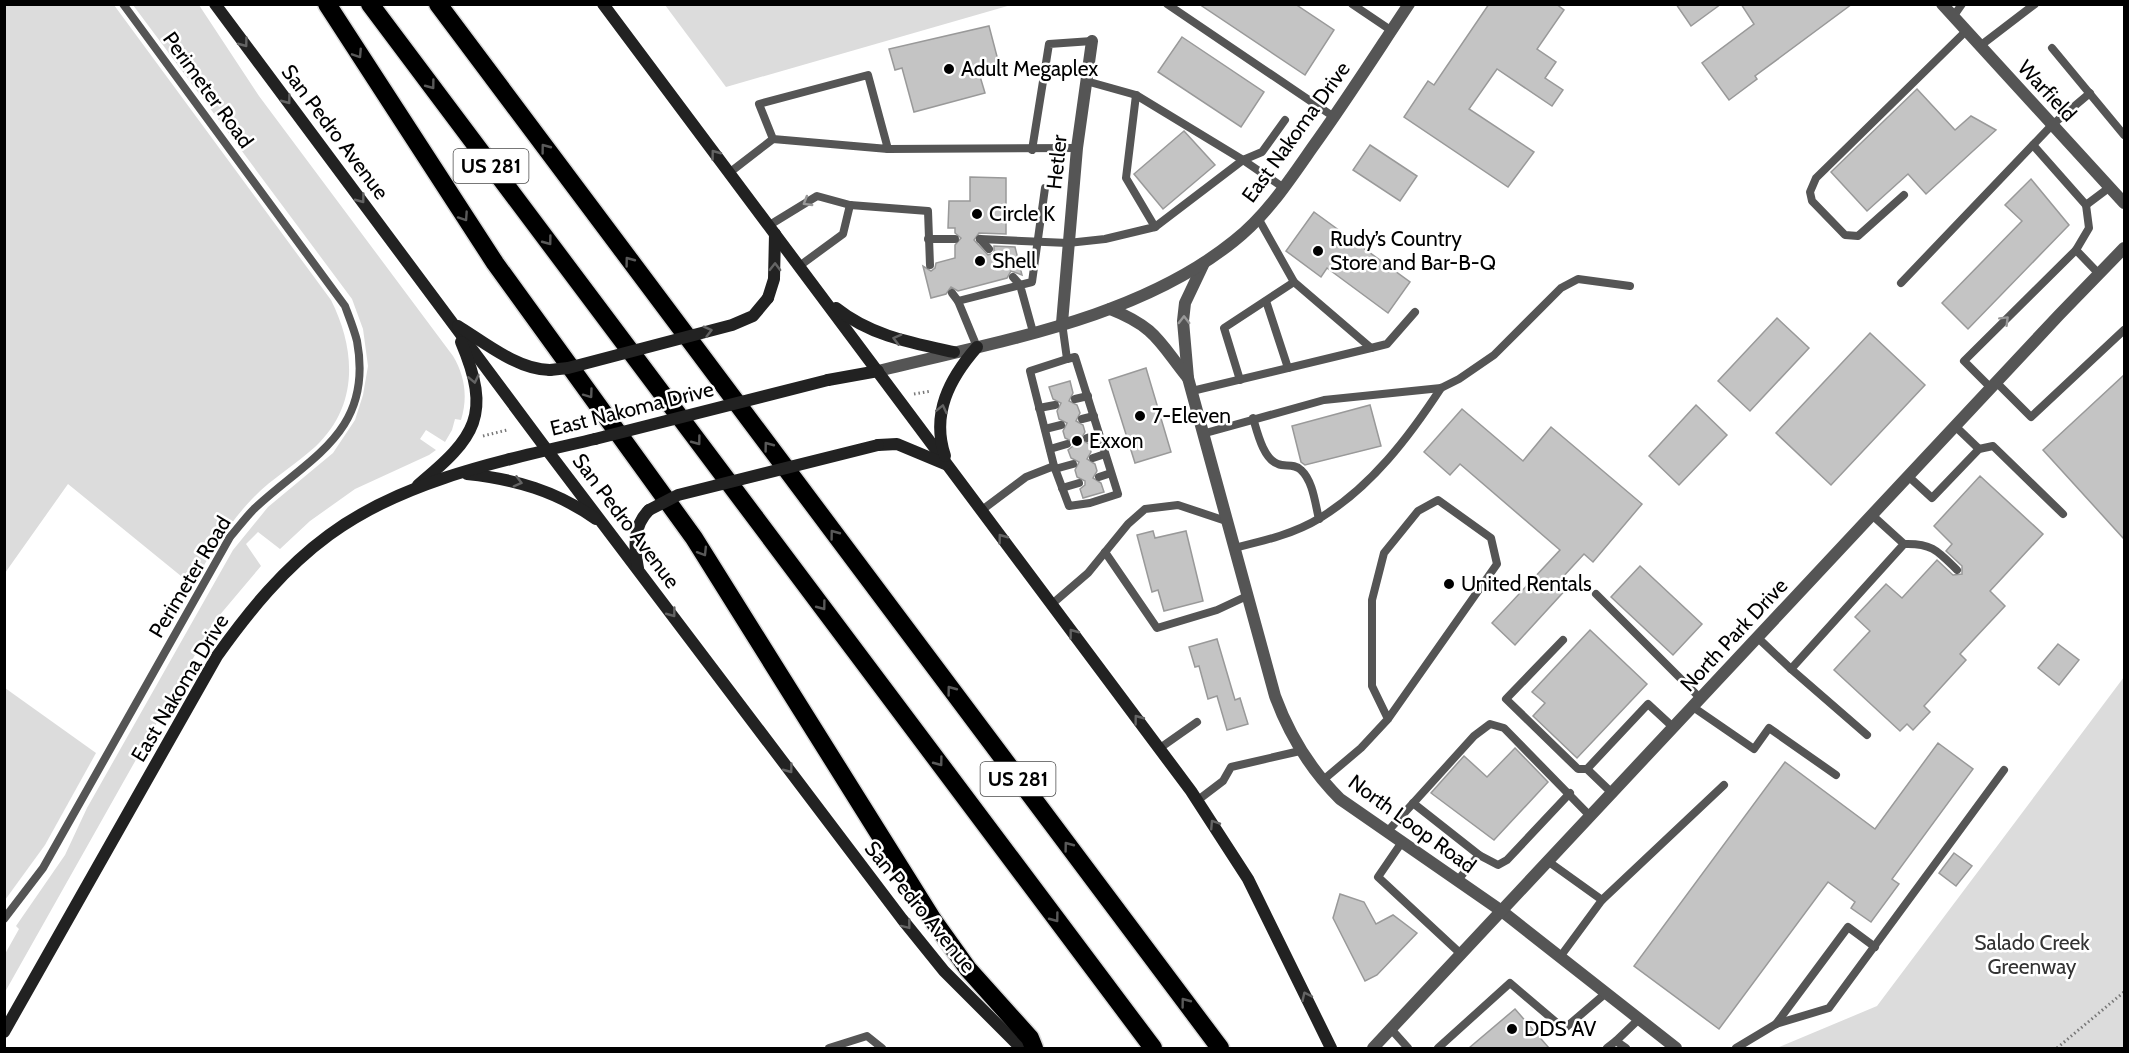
<svg xmlns="http://www.w3.org/2000/svg" width="2129" height="1053" viewBox="0 0 2129 1053" font-family="Cabin,sans-serif">
	<style>
		.green { fill: #dcdcdc }
		.building { fill: #c4c4c4; stroke: #999; stroke-width: 1.5 }
		.lines { fill: none; stroke-linecap: round; stroke-linejoin: round }
		.motorway-casing { stroke: #dbdbdb; stroke-width: 21 }
		.path { stroke: #777; stroke-width: 3; stroke-dasharray: 1.5 3; stroke-linecap: butt }
		.service { stroke: #555; stroke-width: 8 }
		.minor { stroke: #555; stroke-width: 12 }
		.tertiary { stroke: #555; stroke-width: 12 }
		.secondary { stroke: #222; stroke-width: 12 }
		.motorway { stroke: #000; stroke-width: 18 }
		.secondary-bridge { stroke: #222; stroke-width: 12 }
		.oneway { stroke: #646464 }
		.oneway2 { stroke: #595959 }
		.oneway3 { stroke: #999 }
		.poi-dot { fill: #000; stroke: #fff; stroke-width: 2 }
		.labels { text-anchor: middle; stroke-width: 5; stroke-linejoin: round; paint-order: stroke }
		.shield { fill: #fff; stroke: #4c4c4c; stroke-width: 1.5 }
		.shield-label { font-size: 20px; font-weight: bold; fill: #000 }
		.poi-label { font-size: 21px; fill: #000; stroke: #fff; text-anchor: start }
		.street-label { font-size: 21px; fill: #000; stroke: #fff }
		.park-label { font-size: 21px; fill: #333; stroke: #fff }
	</style>
	<rect width="100%" height="100%" fill="#fff"/>
	<!-- green -->
	<g class="green">
		<path d="M5 4 114 5 331 300C356 350 359 406 315 447 295 465 271 479 252 499 227 525 211 554 192 585L68 484 5 573Z"/>
		<path d="M133 5H199L259 96 453 356C465 376 468 397 461 420L455 419 452 430 445 442 426 430 420 439 436 450 429 455 355 489 310 521 280 549 258 532 246 544 261 566 213 623 5 992V954L19 929 16 926 65 855 87 808 233 550 268 507 333 453 355 420 363 395 368 366 363 329 352 299Z"/>
		<polygon points="665,5 1011,5 726,87"/>
		<polygon points="2124,677 2124,1048 1777,1048 1877,1006"/>
		<polygon points="5,688 96,753 45,845 5,900"/>
	</g>
	<!-- building -->
	<g class="building">
		<polygon points="1199,4 1295,4 1334,30 1305,75"/>
		<polygon points="1489,4 1556,4 1564,10 1537,49 1556,62 1545,78 1563,90 1552,106 1497,69 1469,109 1534,152 1508,187 1404,117 1428,81 1434,85"/>
		<polygon points="1676,4 1721,4 1691,26"/>
		<polygon points="1741,4 1852,4 1755,76 1757,79 1729,100 1702,63 1754,24"/>
		<polygon points="989,26 1000,68 979,73 985,93 914,112 902,68 895,70 889,49"/>
		<polygon points="1182,37 1264,92 1241,127 1158,72"/>
		<polygon points="1917,89 1955,130 1971,116 1996,130 1926,194 1908,174 1867,211 1831,172"/>
		<polygon points="1184,131 1215,165 1163,209 1134,174"/>
		<polygon points="1370,145 1417,176 1400,201 1353,170"/>
		<polygon points="970,177 1006,178 1006,234 979,233 974,240 988,255 994,253 994,246 1015,247 1022,275 1011,271 1007,278 958,291 951,287 946,294 931,298 923,266 931,271 935,268 936,263 955,258 955,245 961,238 955,233 955,228 948,228 949,201 970,201"/>
		<polygon points="2031,179 2069,225 1968,329 1942,303 2022,221 2005,205"/>
		<polygon points="1314,212 1410,282 1388,313 1327,268 1321,277 1286,251"/>
		<polygon points="1777,318 1809,348 1750,411 1718,381"/>
		<polygon points="1870,333 1925,385 1831,485 1776,433"/>
		<polygon points="1146,368 1171,452 1135,463 1109,380"/>
		<polygon points="2124,375 2124,539 2043,450"/>
		<polygon points="1070,381 1073,393 1069,401 1077,405 1080,413 1076,421 1083,425 1085,432 1081,439 1089,444 1091,452 1087,459 1095,464 1097,471 1093,478 1101,483 1104,492 1083,498 1080,489 1085,485 1085,481 1077,477 1075,470 1079,462 1071,458 1068,450 1073,446 1073,442 1065,438 1063,431 1067,423 1059,419 1057,411 1061,403 1053,399 1049,387"/>
		<polygon points="1370,405 1381,446 1305,465 1301,462 1292,426"/>
		<polygon points="1696,405 1727,435 1679,485 1649,456"/>
		<polygon points="1462,409 1523,461 1551,427 1642,504 1593,562 1584,554 1561,579 1569,586 1515,645 1492,623 1560,550 1460,464 1450,475 1424,452"/>
		<polygon points="1980,476 2043,534 1990,591 2005,606 1960,654 1966,660 1924,706 1930,712 1913,730 1907,724 1900,731 1834,670 1870,631 1855,617 1886,584 1902,598 1937,560 1953,575 1962,574 1962,566 1946,551 1952,544 1934,526"/>
		<polygon points="1153,531 1155,538 1186,531 1203,601 1164,611 1158,590 1152,592 1137,535"/>
		<polygon points="1640,566 1702,624 1673,655 1611,597"/>
		<polygon points="1590,630 1647,684 1577,758 1533,716 1545,703 1532,692"/>
		<polygon points="1217,639 1235,700 1240,698 1248,724 1227,730 1217,696 1208,699 1199,666 1195,667 1189,647"/>
		<polygon points="2058,644 2079,660 2059,685 2038,668"/>
		<polygon points="1938,743 1973,769 1892,879 1899,884 1871,922 1851,908 1855,902 1828,882 1719,1029 1634,966 1785,762 1875,829"/>
		<polygon points="1515,748 1548,782 1494,840 1431,793 1464,756 1487,777"/>
		<polygon points="1954,853 1972,866 1956,886 1939,873"/>
		<polygon points="1340,894 1364,902 1376,924 1393,915 1417,933 1377,975 1365,981 1333,918"/>
		<polygon points="1515,1009 1549,1048 1469,1048"/>
	</g>
	<g class="lines">
		<defs>
			<g id="motorway">
				<polyline points="327,4 495,263 694,538 933,920 968,969 1030,1038 1034,1048"/>
				<polyline points="370,4 1153,1048"/>
				<polyline points="438,4 1220,1048"/>
			</g>
		</defs>
		<!-- motorway casing -->
		<use href="#motorway" class="motorway-casing"/>
		<!-- path -->
		<g class="path">
			<polyline points="914,394 931,391"/>
			<polyline points="483,436 507,430 508,432"/>
			<polyline points="2057,1048 2124,992"/>
		</g>
		<!-- service -->
		<g class="service">
			<polyline points="1167,4 1334,117"/>
			<polyline points="1352,4 1392,31"/>
			<polyline points="1953,17 1962,4"/>
			<polyline points="1980,46 2035,4"/>
			<polyline points="2052,48 2124,135"/>
			<polyline points="1086,81 1136,95 1243,160 1284,188"/>
			<polyline points="2033,145 2086,205 2110,187"/>
			<polyline points="888,149 1077,148"/>
			<polyline points="1032,150 1049,44 1092,41"/>
			<polyline points="729,173 773,139 888,149 868,75 759,104 773,139"/>
			<polyline points="1904,195 1858,236 1845,235 1812,201 1810,192 1816,178 1966,31"/>
			<polyline points="768,226 817,196 850,205 928,211 930,265"/>
			<polyline points="1155,227 1243,160 1262,152 1285,120"/>
			<polyline points="928,239 955,239"/>
			<polyline points="980,239 1068,243 1105,239 1155,227 1126,178 1136,95"/>
			<polyline points="980,239 989,249"/>
			<polyline points="2076,250 2099,274"/>
			<polyline points="798,267 843,234 850,205"/>
			<polyline points="1901,283 2052,125 2090,93"/>
			<polyline points="952,293 958,301"/>
			<polyline points="1266,301 1288,368"/>
			<polyline points="1033,332 1020,285 1032,282 1045,188"/>
			<polyline points="977,347 958,301 1020,285 1013,277"/>
			<polyline points="1371,348 1387,344 1415,312"/>
			<polyline points="1240,380 1224,328 1294,282"/>
			<polyline points="1996,382 2031,417 2124,330"/>
			<polyline points="1991,388 1964,361 2076,250 2089,228 2086,205"/>
			<polyline points="1192,391 1371,348 1294,282 1258,218"/>
			<polyline points="1075,399 1088,396"/>
			<polyline points="1039,408 1055,405"/>
			<path d="M1253 418C1257 431 1263 459 1278 464 1285 467 1294 463 1301 470 1313 481 1315 503 1319 519"/>
			<polyline points="1082,419 1094,416"/>
			<polyline points="1955,426 1979,449"/>
			<polyline points="1045,429 1061,425"/>
			<polyline points="1202,434 1324,400 1441,388 1459,379 1494,355 1561,288 1578,279 1630,286"/>
			<polyline points="1087,438 1099,434"/>
			<polyline points="1050,449 1067,444"/>
			<polyline points="1093,458 1105,454"/>
			<polyline points="1054,466 1030,371 1067,359"/>
			<polyline points="1055,469 1073,464"/>
			<polyline points="1908,476 1932,498 1979,449 1993,446 2063,514"/>
			<polyline points="1099,477 1111,473"/>
			<polyline points="1062,488 1079,483"/>
			<polyline points="982,510 1026,477 1054,466 1069,506 1090,503 1118,494 1075,357 1067,359 1062,323"/>
			<path d="M1904 544C1932 543 1938 551 1957 570"/>
			<path d="M1234 548C1263 541 1294 534 1320 518 1371 487 1409 437 1441 388"/>
			<polyline points="1105,552 1157,628 1217,610 1247,596"/>
			<polyline points="1596,594 1701,699"/>
			<polyline points="1052,604 1088,573 1128,524 1145,509 1178,505 1226,521"/>
			<polyline points="1758,638 1791,669 1904,544 1872,515"/>
			<polyline points="1563,640 1506,699 1578,769 1587,769 1648,704 1674,728"/>
			<polyline points="1791,669 1867,735"/>
			<polyline points="1693,707 1754,749 1769,728 1836,775"/>
			<polyline points="1160,748 1197,722"/>
			<polyline points="1587,769 1613,794"/>
			<polyline points="1322,781 1361,748 1388,719 1497,564 1491,538 1438,500 1418,511 1384,553 1372,600 1372,686 1388,719"/>
			<polyline points="1198,800 1223,781 1231,767 1300,751"/>
			<polyline points="1413,803 1479,855"/>
			<polyline points="1387,832 1474,736 1490,724 1504,728 1591,817"/>
			<polyline points="1402,842 1378,877 1462,955"/>
			<polyline points="1549,862 1602,900 1560,957"/>
			<polyline points="1457,881 1479,855 1498,865 1507,860 1570,793"/>
			<polyline points="1602,900 1724,785"/>
			<path d="M4 919 43 868 230 537C238 528 245 518 254 509 308 458 374 433 357 341 354 329 349 317 345 306L123 4"/>
			<polyline points="1776,1024 1848,927 1875,947"/>
			<polyline points="1391,1029 1408,1048"/>
			<polyline points="1616,1041 1639,1019"/>
			<polyline points="829,1048 867,1036 882,1048"/>
			<polyline points="1438,1048 1510,983 1564,1029 1606,993"/>
			<polyline points="1607,1048 1616,1041 1626,1048"/>
			<polyline points="1736,1048 1776,1024 1829,1008 2004,770"/>
		</g>
		<!-- minor -->
		<g class="minor">
			<polyline points="1942,4 2124,203"/>
			<path d="M1204 263 1185 303 1183 321 1188 378 1275 696C1290 737 1310 769 1340 799L1503 912 1676 1048"/>
			<path d="M1110 309C1156 327 1159 342 1188 378"/>
			<polyline points="1062,323 1077,148 1092,41"/>
			<polyline points="1373,1048 2059,315 2124,248"/>
		</g>
		<!-- tertiary -->
		<path class="tertiary" d="M878 371C997 341 1136 320 1234 241 1266 216 1289 181 1312 148 1346 101 1377 52 1409 4"/>
		<!-- secondary -->
		<g class="secondary">
			<polyline points="215,4 547,450 902,919 944,971 1021,1048"/>
			<polyline points="603,4 1191,791 1248,879 1331,1048"/>
			<polyline points="768,298 774,279 775,234"/>
			<path d="M836 308C871 336 912 343 954 352"/>
			<path d="M458 326C484 342 518 370 550 370"/>
			<polyline points="828,380 878,371"/>
			<polyline points="878,445 897,444 945,464"/>
			<path d="M945 456C931 414 949 379 977 347"/>
			<path d="M467 474C515 479 556 491 596 519"/>
			<path d="M418 485C476 437 492 415 461 342"/>
			<path d="M638 568C634 547 633 526 649 510"/>
			<path d="M4 1032 217 656C249 611 284 568 329 535 405 479 505 460 595 439"/>
		</g>
		<!-- motorway -->
		<use href="#motorway" class="motorway"/>
		<!-- secondary-bridge -->
		<g class="secondary-bridge">
			<polyline points="550,370 568,368 732,325 753,316 768,298"/>
			<polyline points="595,439 828,380"/>
			<polyline points="649,510 678,495 878,445"/>
		</g>
	</g>
	<!-- one-way arrows -->
	<defs><path id="oneway-chevron" d="M-2-3.5L2.5 0L-2 3.5" fill="none" stroke-width="1.6" stroke-linecap="round" stroke-linejoin="round" transform="scale(1.5)"/></defs>
	<g class="oneway">
		<use href="#oneway-chevron" transform="translate(244 43) rotate(53)"/>
		<use href="#oneway-chevron" transform="translate(287 100) rotate(53)"/>
		<use href="#oneway-chevron" transform="translate(715 154) rotate(-127)"/>
		<use href="#oneway-chevron" transform="translate(361 199) rotate(53)"/>
		<use href="#oneway-chevron" transform="translate(775 267) rotate(-89)"/>
		<use href="#oneway-chevron" transform="translate(708 331) rotate(-15)"/>
		<use href="#oneway-chevron" transform="translate(897 339) rotate(-165)"/>
		<use href="#oneway-chevron" transform="translate(474 379) rotate(78)"/>
		<use href="#oneway-chevron" transform="translate(942 409) rotate(-77)"/>
		<use href="#oneway-chevron" transform="translate(518 482) rotate(15)"/>
		<use href="#oneway-chevron" transform="translate(1002 538) rotate(-127)"/>
		<use href="#oneway-chevron" transform="translate(672 613) rotate(53)"/>
		<use href="#oneway-chevron" transform="translate(1073 633) rotate(-127)"/>
		<use href="#oneway-chevron" transform="translate(1138 719) rotate(-127)"/>
		<use href="#oneway-chevron" transform="translate(789 769) rotate(53)"/>
		<use href="#oneway-chevron" transform="translate(1214 824) rotate(-123)"/>
		<use href="#oneway-chevron" transform="translate(907 925) rotate(52)"/>
		<use href="#oneway-chevron" transform="translate(1306 996) rotate(-115)"/>
	</g>
	<g class="oneway2">
		<use href="#oneway-chevron" transform="translate(358 54) rotate(57)"/>
		<use href="#oneway-chevron" transform="translate(431 85) rotate(53)"/>
		<use href="#oneway-chevron" transform="translate(545 148) rotate(-127)"/>
		<use href="#oneway-chevron" transform="translate(464 217) rotate(56)"/>
		<use href="#oneway-chevron" transform="translate(548 241) rotate(53)"/>
		<use href="#oneway-chevron" transform="translate(629 261) rotate(-127)"/>
		<use href="#oneway-chevron" transform="translate(589 394) rotate(54)"/>
		<use href="#oneway-chevron" transform="translate(697 441) rotate(53)"/>
		<use href="#oneway-chevron" transform="translate(768 446) rotate(-127)"/>
		<use href="#oneway-chevron" transform="translate(834 534) rotate(-127)"/>
		<use href="#oneway-chevron" transform="translate(703 552) rotate(58)"/>
		<use href="#oneway-chevron" transform="translate(822 606) rotate(53)"/>
		<use href="#oneway-chevron" transform="translate(951 690) rotate(-127)"/>
		<use href="#oneway-chevron" transform="translate(939 762) rotate(53)"/>
		<use href="#oneway-chevron" transform="translate(1068 846) rotate(-127)"/>
		<use href="#oneway-chevron" transform="translate(1055 918) rotate(53)"/>
		<use href="#oneway-chevron" transform="translate(1185 1002) rotate(-127)"/>
	</g>
	<g class="oneway3">
		<use href="#oneway-chevron" transform="translate(807 202) rotate(149)"/>
		<use href="#oneway-chevron" transform="translate(1184 320) rotate(-90)"/>
		<use href="#oneway-chevron" transform="translate(2005 320) rotate(-45)"/>
	</g>
	<!-- markers -->
	<g class="poi-dot">
		<circle cx="949" cy="69" r="6"/>
		<circle cx="977" cy="214" r="6"/>
		<circle cx="1318" cy="251" r="6"/>
		<circle cx="980" cy="261" r="6"/>
		<circle cx="1140" cy="416" r="6"/>
		<circle cx="1077" cy="441" r="6"/>
		<circle cx="1449" cy="584" r="6"/>
		<circle cx="1512" cy="1029" r="6"/>
	</g>
	<g class="labels">
		<!-- shield labels -->
		<g class="shield">
			<rect x="453.5" y="149" width="75" height="34" rx="4.5"/>
			<rect x="980.5" y="762" width="75" height="34" rx="4.5"/>
		</g>
		<g class="shield-label">
			<text x="491" y="173">US 281</text>
			<text x="1018" y="786">US 281</text>
		</g>
		<!-- poi labels -->
		<g class="poi-label">
			<text x="961" y="76">Adult Megaplex</text>
			<text x="989" y="221">Circle K</text>
			<text x="1330" y="246">Rudy’s Country<tspan x="1330" dy="24">Store and Bar-B-Q</tspan></text>
			<text x="992" y="268">Shell</text>
			<text x="1152" y="423">7-Eleven</text>
			<text x="1089" y="448">Exxon</text>
			<text x="1461" y="591">United Rentals</text>
			<text x="1524" y="1036">DDS AV</text>
		</g>
		<!-- street labels -->
		<g class="street-label">
			<text transform="translate(208 90) rotate(54)" y="7">Perimeter Road</text>
			<text transform="translate(2047 91) rotate(47)" y="7">Warfield</text>
			<text transform="translate(335 132) rotate(53)" y="7">San Pedro Avenue</text>
			<text transform="translate(1296 132) rotate(-54)" y="7">East Nakoma Drive</text>
			<text transform="translate(1057 162) rotate(-84)" y="7">Hetler</text>
			<text transform="translate(632 409) rotate(-14)" y="7">East Nakoma Drive</text>
			<text transform="translate(626 521) rotate(53)" y="7">San Pedro Avenue</text>
			<text transform="translate(190 577) rotate(-59)" y="7">Perimeter Road</text>
			<text transform="translate(1734 635) rotate(-47)" y="7">North Park Drive</text>
			<text transform="translate(180 688) rotate(-59)" y="7">East Nakoma Drive</text>
			<text transform="translate(1412 824) rotate(36)" y="7">North Loop Road</text>
			<text transform="translate(920 907) rotate(51)" y="7">San Pedro Avenue</text>
		</g>
		<!-- park labels -->
		<g class="park-label">
			<text x="2032" y="950">Salado Creek<tspan x="2032" dy="24">Greenway</tspan></text>
		</g>
	</g>
	<!-- border -->
	<rect width="2129" height="1053" fill="none" stroke="#000000" stroke-width="12"/>
</svg>
